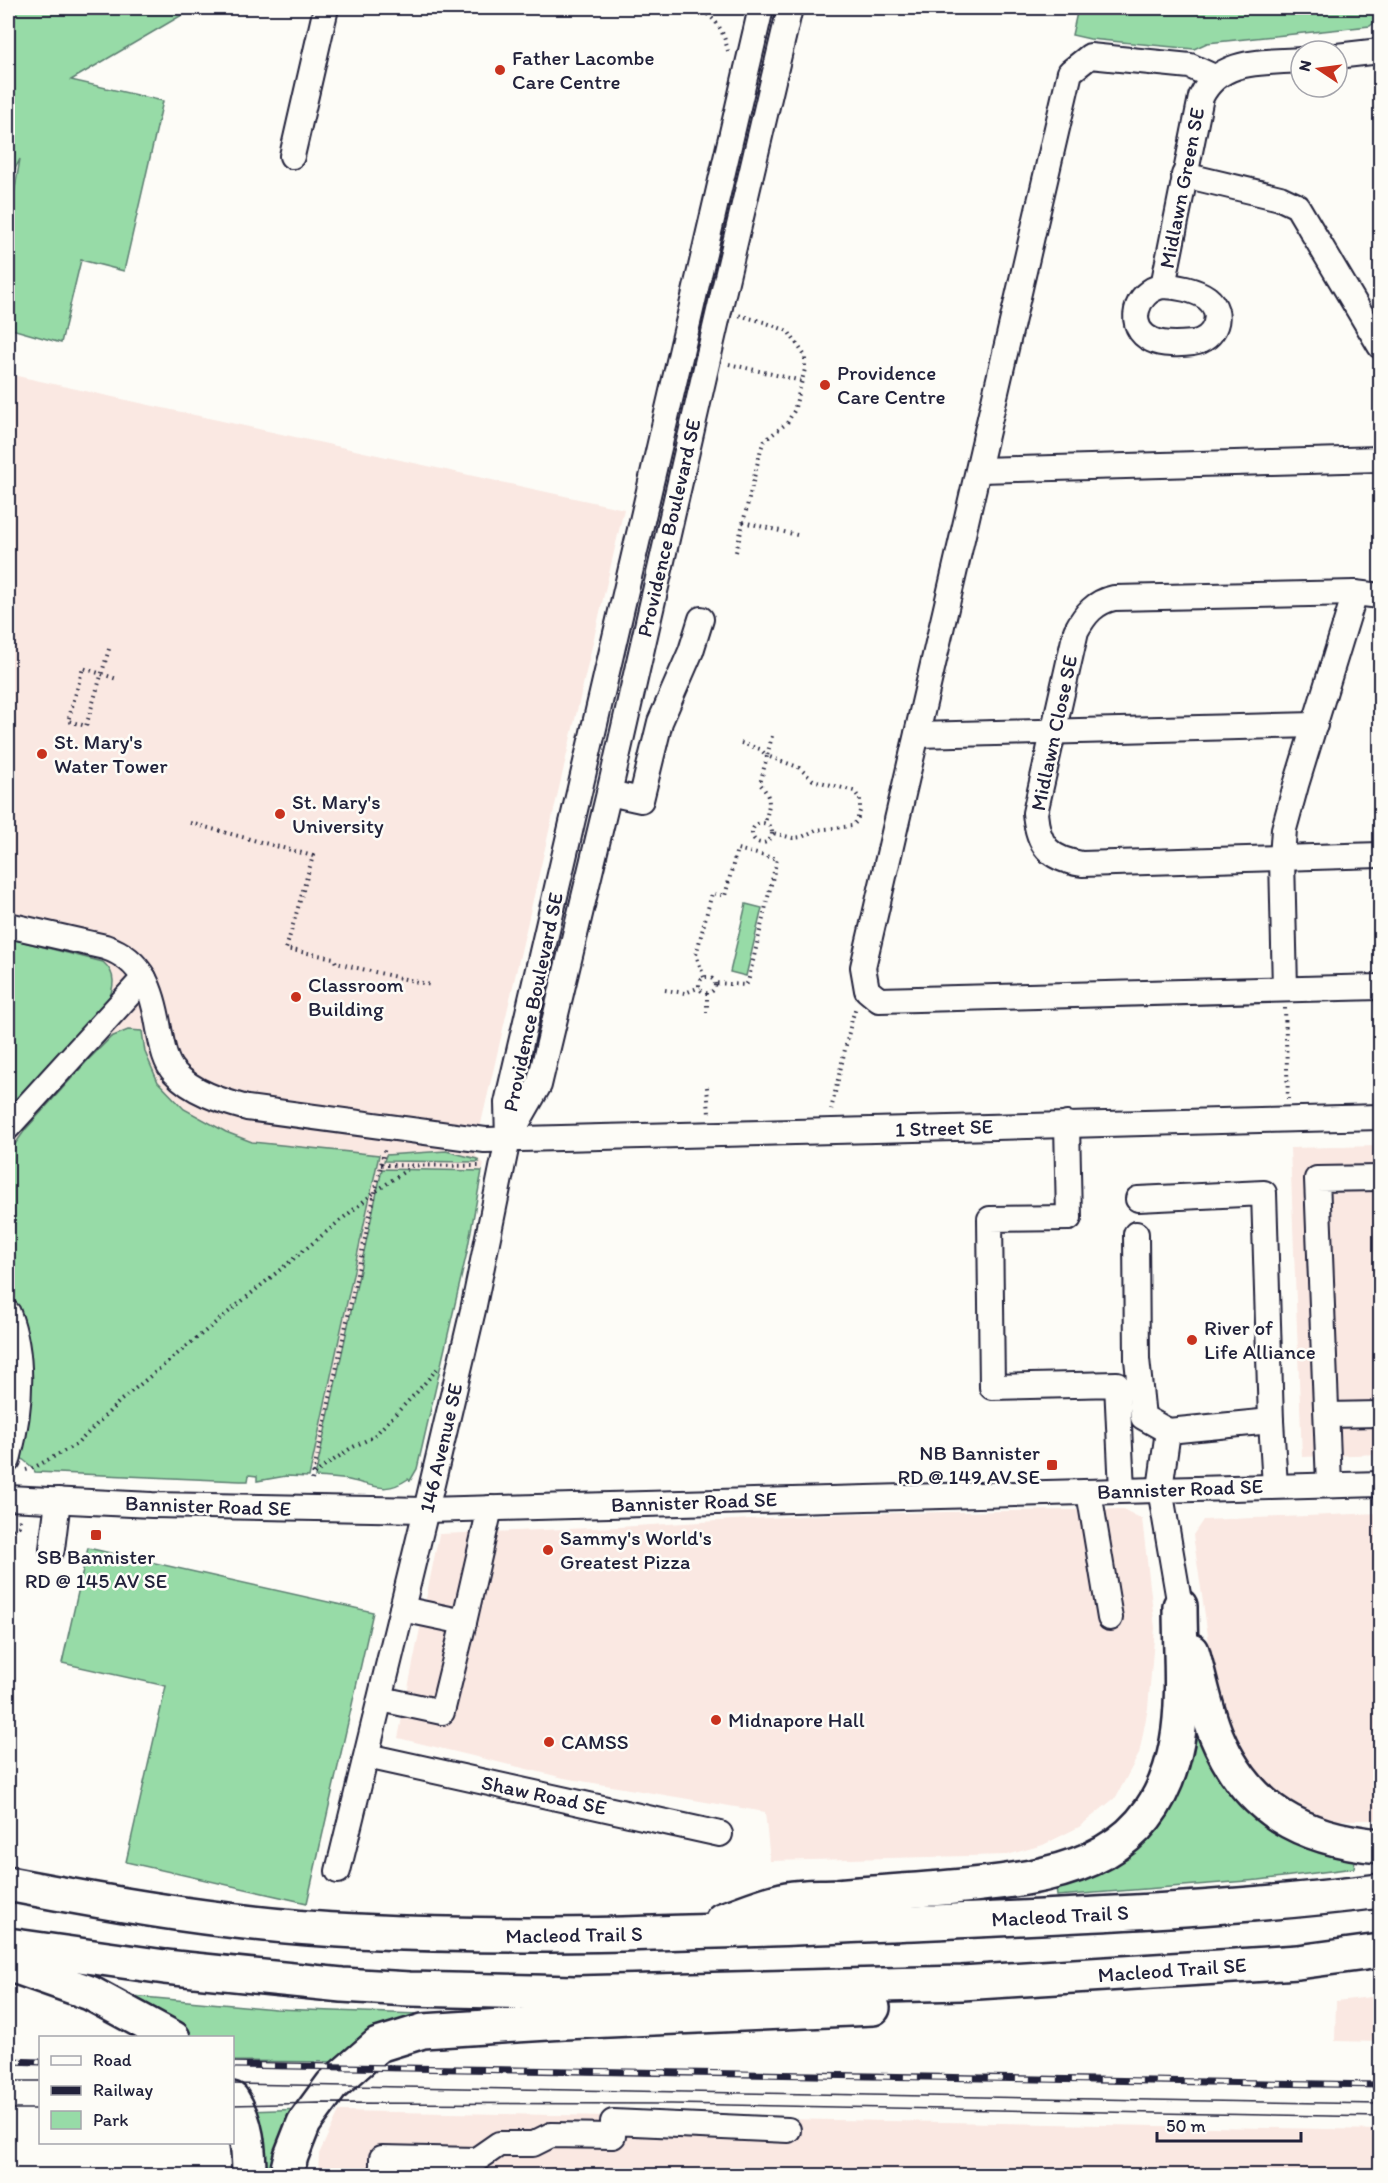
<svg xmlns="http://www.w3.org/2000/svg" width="1388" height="2183" viewBox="0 0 1388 2183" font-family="Itim,sans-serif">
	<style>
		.built { fill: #fae8e2 }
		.green { fill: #97dba7; stroke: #5c7e71; stroke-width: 1.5 }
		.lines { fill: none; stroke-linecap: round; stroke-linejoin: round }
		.minor-casing { stroke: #22223b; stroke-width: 28 }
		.highway-casing { stroke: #22223b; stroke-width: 38 }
		.path { stroke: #22223b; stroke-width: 4; stroke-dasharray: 1.5 4.5; stroke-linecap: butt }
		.minor { stroke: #fdfcf7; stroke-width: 24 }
		.highway { stroke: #fdfcf7; stroke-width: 33 }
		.tram { stroke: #22223b; stroke-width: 1.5 }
		.rail-casing { stroke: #22223b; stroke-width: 7 }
		.rail { stroke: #fdfcf7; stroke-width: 4.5; stroke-dasharray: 14; stroke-linecap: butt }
		.poi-dot { fill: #c8321e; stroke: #fdfcf7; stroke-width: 2 }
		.labels { text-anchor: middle; stroke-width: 5; stroke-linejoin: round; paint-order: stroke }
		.poi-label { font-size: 21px; fill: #22223b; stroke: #fdfcf7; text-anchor: start }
		.street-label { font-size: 21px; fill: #22223b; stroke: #fdfcf7 }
	</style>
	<rect width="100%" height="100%" fill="#fdfcf7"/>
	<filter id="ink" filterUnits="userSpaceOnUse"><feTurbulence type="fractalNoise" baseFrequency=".0167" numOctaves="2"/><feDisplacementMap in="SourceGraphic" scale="12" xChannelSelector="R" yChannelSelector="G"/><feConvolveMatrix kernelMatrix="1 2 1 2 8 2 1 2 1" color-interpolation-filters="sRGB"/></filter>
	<g filter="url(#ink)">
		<!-- built -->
		<g class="built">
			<polygon points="8,374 624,509 482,1119 476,1156 484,1164 418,1451 359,1473 8,1447"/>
			<polygon points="1380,1146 1380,1454 1302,1457 1290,1148"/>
			<polygon points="1123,1509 1142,1519 1155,1628 1148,1708 1139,1754 1116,1797 1079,1827 1043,1845 1007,1855 770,1861 765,1812 564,1778 398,1738 439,1534 618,1527 834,1514"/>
			<polygon points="1380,1513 1380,1820 1325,1820 1292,1805 1265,1782 1246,1754 1229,1719 1214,1676 1193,1535 1203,1520"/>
			<polygon points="1380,1996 1380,2042 1335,2041 1336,2001"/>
			<polygon points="339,2111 1380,2130 1380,2176 318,2176 319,2154"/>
		</g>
		<!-- green -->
		<g class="green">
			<polygon points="8,8 194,8 71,80 163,101 124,271 81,260 61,343 8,328 8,229 20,159 8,183"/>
			<polygon points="1078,8 1380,8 1380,18 1370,26 1207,43 1194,49 1090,39 1072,35"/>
			<polygon points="746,904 762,908 746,976 730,972"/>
			<path d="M8 938 103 962C117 974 114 987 108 1002L8 1116Z"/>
			<path d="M128 1030 142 1031 145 1052 158 1082 184 1109 226 1132 252 1142 379 1155 309 1477 286 1476 257 1481V1476L249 1475 248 1481H240L35 1472C32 1464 23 1462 19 1455L14 1306 8 1295V1154L25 1130 88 1060 111 1037Z"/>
			<polygon points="446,1151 477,1159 479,1162 384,1161 386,1155"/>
			<path d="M382 1169 482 1171 467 1252 417 1469 410 1481 408 1479C386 1494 376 1486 353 1481 341 1478 328 1478 315 1477Z"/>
			<polygon points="88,1548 373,1612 307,1903 126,1862 166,1686 62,1663"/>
			<polygon points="1199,1725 1269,1827 1300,1845 1330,1854 1355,1859 1354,1868 1259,1880 1057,1896 1056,1888 1099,1871 1189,1726"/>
			<polygon points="132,1996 276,2009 448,2015 342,2062 233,2061 232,2038 190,2037 163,2020 130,2004"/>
			<polygon points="304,2109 277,2175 260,2175 249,2111"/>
		</g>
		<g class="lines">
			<defs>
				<g id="minor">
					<polyline points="1337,56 1380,51"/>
					<polyline points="1214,77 1190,66 1090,56 1070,72 863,967 867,990 879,1000 1380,987"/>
					<polyline points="292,156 326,8"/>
					<polyline points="1184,175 1280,198 1297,206 1380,346"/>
					<path d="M1163 286 1201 97C1220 58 1263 63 1301 60"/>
					<path d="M1163 286C1176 286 1196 290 1207 298 1226 313 1215 340 1193 343 1181 344 1164 346 1152 340 1125 328 1135 291 1163 286Z"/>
					<polyline points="979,470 1380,459"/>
					<path d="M1380 596 1355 593 1114 598C1095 602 1085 614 1076 631L1035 813C1038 846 1049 859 1082 864L1380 855"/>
					<polyline points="917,735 1315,725"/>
					<polyline points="609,793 641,800 660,722 691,651 701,619"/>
					<path d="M8 925 105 947C144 960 153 992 159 1029 162 1043 164 1061 174 1072 192 1092 221 1101 247 1108L485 1140 1380 1117"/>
					<polyline points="1285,989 1282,858 1284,829 1296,785 1355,593"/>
					<polyline points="1067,1124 1069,1218 990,1219 992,1387 1117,1384 1122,1490"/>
					<polyline points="8,1127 144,978"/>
					<polyline points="508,1139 539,1085 609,793 716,324 790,8"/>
					<polyline points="1138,1199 1264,1193 1271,1421"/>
					<polyline points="1136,1234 1137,1359 1143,1417 1168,1431 1160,1489 1180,1606"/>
					<path d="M8 1313C26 1360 20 1413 8 1460"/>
					<polyline points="1327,1415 1380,1414"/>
					<polyline points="1168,1431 1271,1421 1275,1486"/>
					<polyline points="1329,1484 1317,1179 1380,1178"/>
					<polyline points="1089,1492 1110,1618"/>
					<polyline points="8,1498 152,1505 426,1510 1380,1484"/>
					<polyline points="52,1549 58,1500"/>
					<polyline points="402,1609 464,1622 490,1508"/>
					<polyline points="381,1699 442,1712 464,1622"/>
					<polyline points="367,1756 720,1834"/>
					<polyline points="338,1871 426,1510 473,1310 508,1139 507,1103 761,8"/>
					<polyline points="382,2176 382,2158 476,2160 499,2144 533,2144 551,2135 613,2136 613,2122 788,2130"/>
				</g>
				<g id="highway">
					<path d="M1192 1651C1200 1678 1205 1708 1216 1735 1247 1810 1302 1839 1380 1846"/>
					<path d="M8 1884C123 1906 240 1926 357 1931 535 1940 712 1932 890 1924 1054 1916 1218 1911 1380 1891"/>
					<path d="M722 1920C743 1913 765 1903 787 1899 803 1896 820 1897 837 1896 882 1892 928 1890 973 1885 1072 1875 1156 1855 1177 1742 1185 1698 1180 1651 1180 1606"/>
					<polyline points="8,1945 165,1967 342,1985 409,1989 575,1993 962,1983 1298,1962 1380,1951"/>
					<polyline points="8,1964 90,1993 173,2038"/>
					<path d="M232 2099C247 2122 249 2149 249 2176"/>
					<polyline points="286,2176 291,2156 304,2123 332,2085 378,2045 423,2031 564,2022 873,2008"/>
				</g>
			</defs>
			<!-- minor casing -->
			<use href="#minor" class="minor-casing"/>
			<!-- highway casing -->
			<use href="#highway" class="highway-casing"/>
			<!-- path -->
			<g class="path">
				<path d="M697 8C717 18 723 30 728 51"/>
				<polyline points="729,364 802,381"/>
				<polyline points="743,522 801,536"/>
				<polyline points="736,552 761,449 764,441 787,423 794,411 805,369 805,356 788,331 764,322 738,315"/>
				<polyline points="109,649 86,726 68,721 83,668 117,679"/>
				<polyline points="772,736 767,756 798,767 813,780 854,791 860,799 860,811 857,821 852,826 816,830 802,837 793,838 773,833"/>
				<path d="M741 743 760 749 767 756 760 784C773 799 769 805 765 823"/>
				<circle cx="762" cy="833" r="10"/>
				<polyline points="190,823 313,856 286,949 334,958 336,963 431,985"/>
				<polyline points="704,977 696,955 712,893 725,896 737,849 777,859 748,982 746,985 715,983"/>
				<circle cx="707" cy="985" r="8"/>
				<polyline points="665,990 685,993 700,987"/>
				<polyline points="707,993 707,1012"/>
				<polyline points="1285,1008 1288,1099"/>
				<polyline points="707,1087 709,1114"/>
				<polyline points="831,1110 852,1019 856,1007"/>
				<polyline points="381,1165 480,1166 480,1163"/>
				<polyline points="26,1470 33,1468 77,1444 120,1401 375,1192 412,1166"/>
				<polyline points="314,1474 351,1448 373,1437 417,1392 437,1369"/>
				<polyline points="312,1480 385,1147"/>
				<polyline points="8,1533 19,1526 20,1519"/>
			</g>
			<!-- minor -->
			<use href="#minor" class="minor"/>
			<!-- highway -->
			<use href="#highway" class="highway"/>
			<!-- tram -->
			<g class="tram">
				<polyline points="8,2081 40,2081"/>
				<polyline points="232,2084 1380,2104"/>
				<polyline points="232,2105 319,2103 672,2104 1380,2117"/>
				<polyline points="8,2109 40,2109"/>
			</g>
			<defs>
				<g id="rail">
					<polyline points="8,2061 40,2062"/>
					<polyline points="232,2065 1380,2085"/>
				</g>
			</defs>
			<!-- rail casing -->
			<use href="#rail" class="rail-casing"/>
			<!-- rail -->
			<use href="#rail" class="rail"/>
		</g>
	</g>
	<!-- markers -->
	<g class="poi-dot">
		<circle cx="500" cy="70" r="6"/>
		<circle cx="825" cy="385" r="6"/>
		<circle cx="42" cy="754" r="6"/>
		<circle cx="280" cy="814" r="6"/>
		<circle cx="296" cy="997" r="6"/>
		<circle cx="1192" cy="1340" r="6"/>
		<rect x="1046" y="1459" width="12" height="12" rx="3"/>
		<rect x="90" y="1529" width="12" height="12" rx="3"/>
		<circle cx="548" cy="1550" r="6"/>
		<circle cx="716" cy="1720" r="6"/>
		<circle cx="549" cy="1742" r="6"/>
	</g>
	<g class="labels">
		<!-- poi labels -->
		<g class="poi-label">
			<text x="512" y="65">Father Lacombe<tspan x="512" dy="24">Care Centre</tspan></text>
			<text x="837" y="380">Providence<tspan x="837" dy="24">Care Centre</tspan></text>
			<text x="54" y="749">St. Mary's<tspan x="54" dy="24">Water Tower</tspan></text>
			<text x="292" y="809">St. Mary's<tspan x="292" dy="24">University</tspan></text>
			<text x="308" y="992">Classroom<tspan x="308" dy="24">Building</tspan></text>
			<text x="1204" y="1335">River of<tspan x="1204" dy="24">Life Alliance</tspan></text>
			<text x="1040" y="1460" text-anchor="end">NB Bannister<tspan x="1040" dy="24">RD @ 149 AV SE</tspan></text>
			<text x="560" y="1545">Sammy's World's<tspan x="560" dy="24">Greatest Pizza</tspan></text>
			<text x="96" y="1564" text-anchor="middle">SB Bannister<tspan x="96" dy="24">RD @ 145 AV SE</tspan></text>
			<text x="728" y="1727">Midnapore Hall</text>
			<text x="561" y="1749">CAMSS</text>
		</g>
		<!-- street labels -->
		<g class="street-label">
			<text transform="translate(1182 188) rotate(-79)" y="7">Midlawn Green SE</text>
			<text transform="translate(669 528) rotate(-77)" y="7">Providence Boulevard SE</text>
			<text transform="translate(1054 733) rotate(-78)" y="7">Midlawn Close SE</text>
			<text transform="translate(533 1002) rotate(-78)" y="7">Providence Boulevard SE</text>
			<text transform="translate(944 1128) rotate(-2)" y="7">1 Street SE</text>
			<text transform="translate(441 1448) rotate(-77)" y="7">146 Avenue SE</text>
			<text transform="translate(1180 1489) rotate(-2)" y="7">Bannister Road SE</text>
			<text transform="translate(694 1502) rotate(-2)" y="7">Bannister Road SE</text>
			<text transform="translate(208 1506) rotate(2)" y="7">Bannister Road SE</text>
			<text transform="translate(544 1795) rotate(12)" y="7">Shaw Road SE</text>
			<text transform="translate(1060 1916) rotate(-3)" y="7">Macleod Trail S</text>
			<text transform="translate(574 1935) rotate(-1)" y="7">Macleod Trail S</text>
			<text transform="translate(1172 1970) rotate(-4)" y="7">Macleod Trail SE</text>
		</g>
	</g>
	<!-- margin -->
	<rect width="1388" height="2183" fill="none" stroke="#fdfcf7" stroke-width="30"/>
	<rect x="15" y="15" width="1358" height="2153" fill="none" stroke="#22223b" stroke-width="2" filter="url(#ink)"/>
	<!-- legend -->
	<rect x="39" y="2036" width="195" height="108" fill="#fdfcf7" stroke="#a5a5ac" stroke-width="1.5"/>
	<rect x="51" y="2056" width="30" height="9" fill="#fdfcf7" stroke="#a5a5ac" stroke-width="1.5"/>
	<text x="93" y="2066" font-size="18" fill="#22223b">Road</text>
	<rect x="51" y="2086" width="30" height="9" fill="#22223b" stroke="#a5a5ac" stroke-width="1.5"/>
	<text x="93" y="2096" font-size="18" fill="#22223b">Railway</text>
	<rect x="51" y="2111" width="30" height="18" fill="#97dba7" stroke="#a5a5ac" stroke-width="1.5"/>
	<text x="93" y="2126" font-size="18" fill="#22223b">Park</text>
	<!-- north arrow -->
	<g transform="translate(1319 69) rotate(283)"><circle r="28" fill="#fdfcf7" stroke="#a5a5ac" stroke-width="1.5"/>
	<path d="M0-4.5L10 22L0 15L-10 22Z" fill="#c8321e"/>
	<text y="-9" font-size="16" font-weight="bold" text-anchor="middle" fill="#22223b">N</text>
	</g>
	<!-- scale -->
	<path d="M1157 2132v9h144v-9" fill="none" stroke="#22223b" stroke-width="3"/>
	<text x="1166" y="2132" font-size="18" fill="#22223b" stroke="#fdfcf7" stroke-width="4.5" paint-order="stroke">50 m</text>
</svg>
